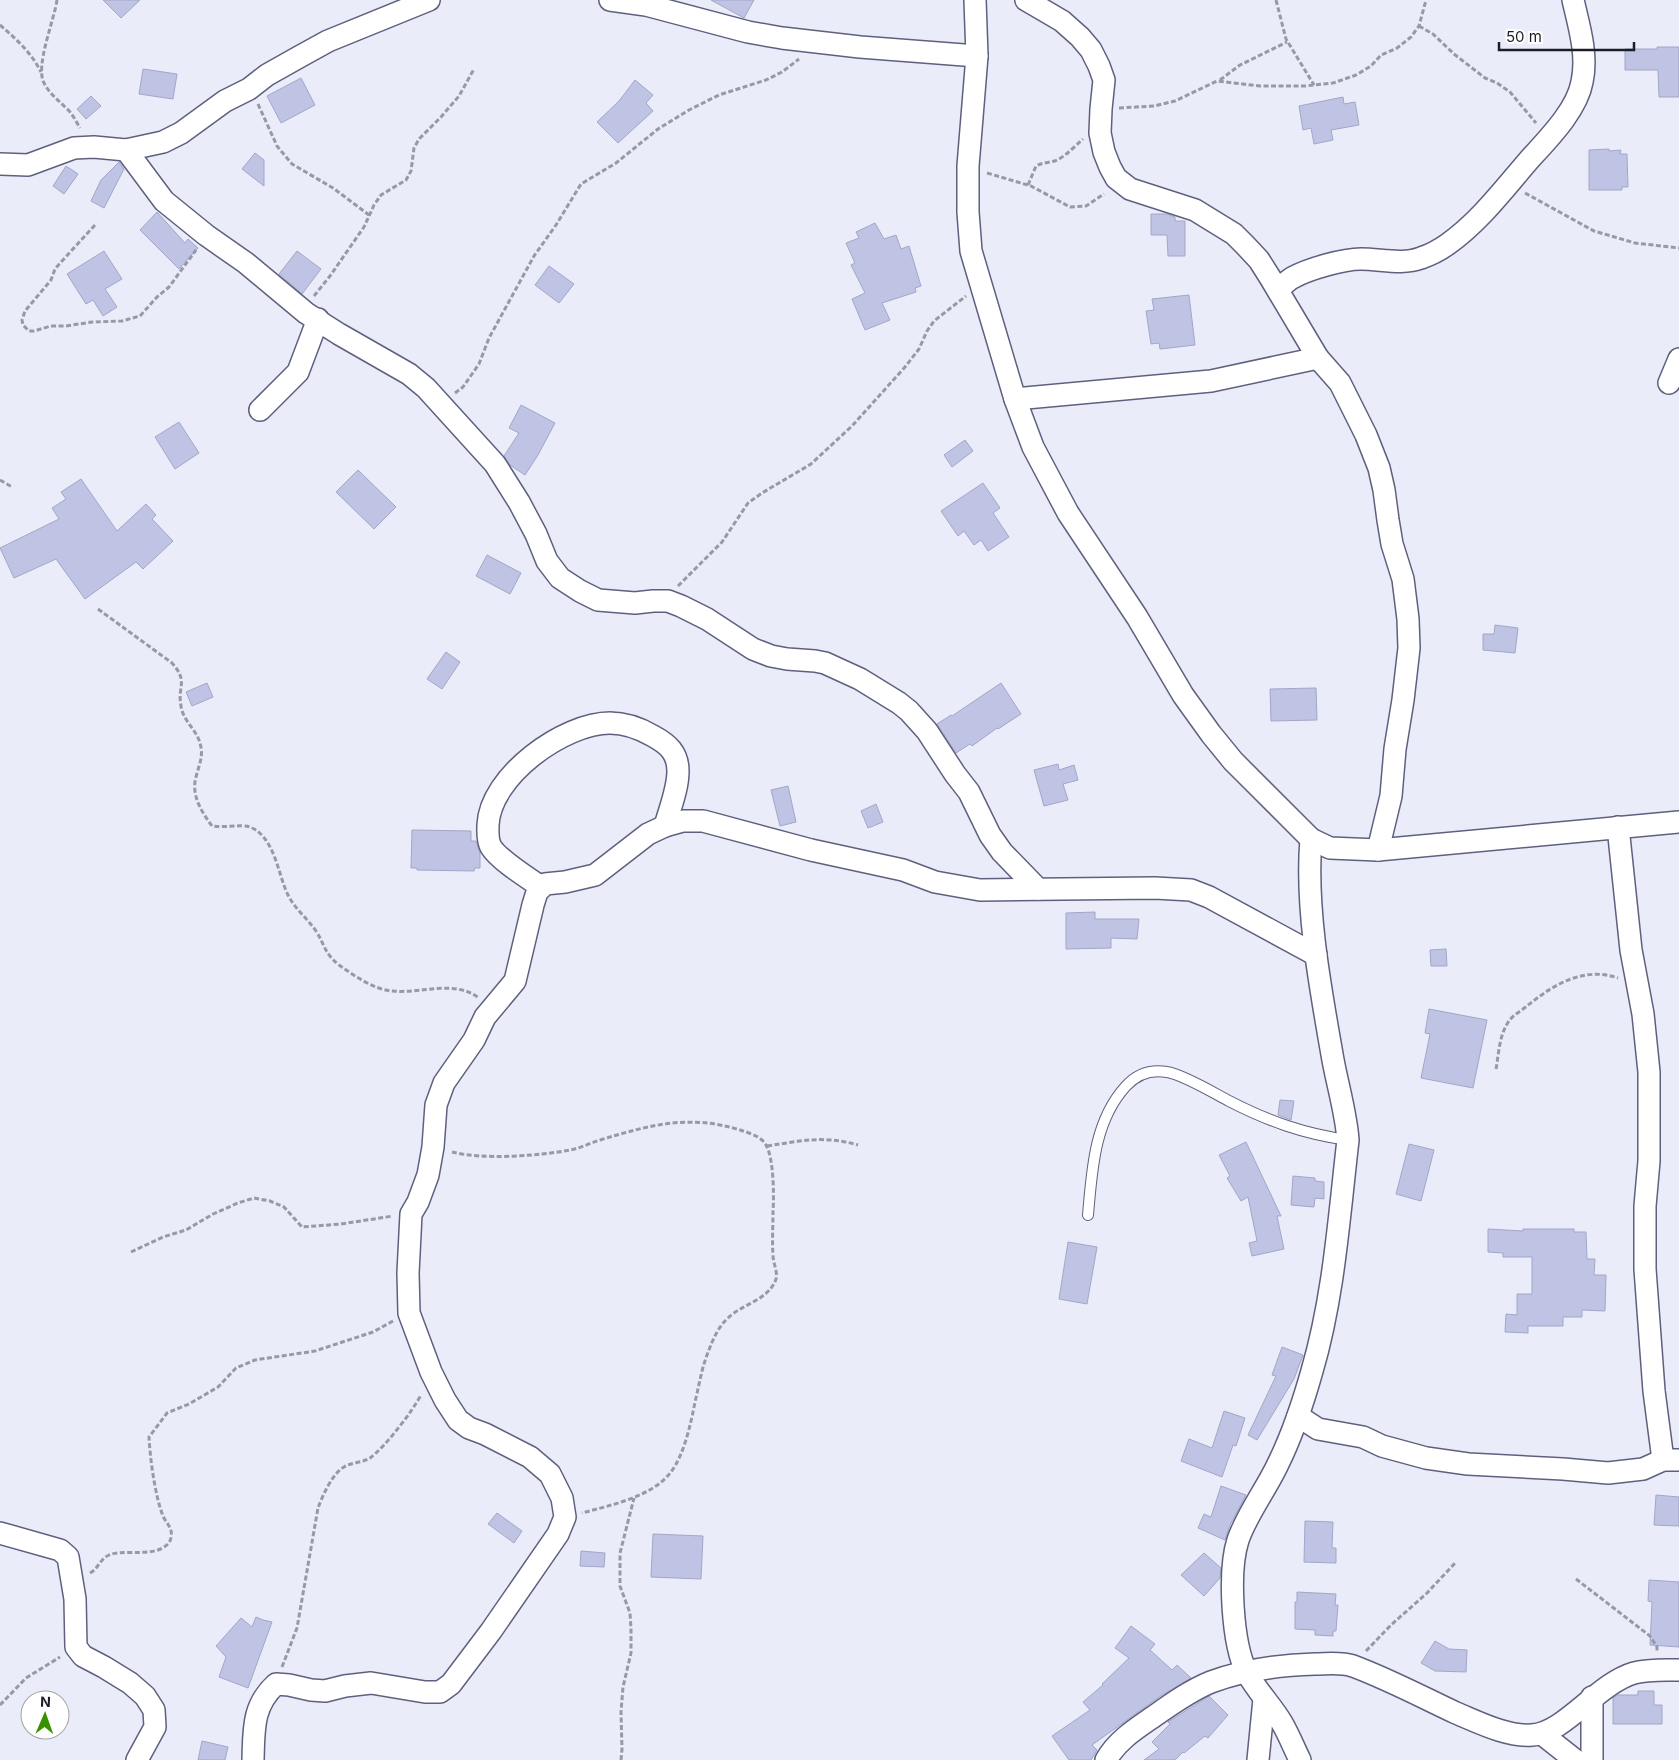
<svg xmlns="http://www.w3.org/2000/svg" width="1679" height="1760" viewBox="0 0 1679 1760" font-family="Inter,sans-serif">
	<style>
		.building { fill: #bfc3e4; stroke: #a3a6c7 }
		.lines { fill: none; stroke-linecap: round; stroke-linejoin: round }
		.lane-casing { stroke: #5e607e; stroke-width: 12 }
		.street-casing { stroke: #5e607e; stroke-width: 24 }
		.path { stroke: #9799a6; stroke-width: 3; stroke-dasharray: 5 2.5; stroke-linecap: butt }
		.lane { stroke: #fff; stroke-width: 10 }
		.street { stroke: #fff; stroke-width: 21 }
	</style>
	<rect width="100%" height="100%" fill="#eaecfa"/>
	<!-- building -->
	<g class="building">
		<polygon points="103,0 140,0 121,18"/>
		<polygon points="711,0 754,0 744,18"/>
		<polygon points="1657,47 1679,47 1679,97 1659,97 1658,70 1625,70 1625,49 1657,49"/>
		<polygon points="143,69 177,74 173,99 139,94"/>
		<polygon points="301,78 315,105 281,123 267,96"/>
		<polygon points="635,80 653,95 646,103 653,111 618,143 597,122 619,101"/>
		<polygon points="91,96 101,106 86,119 77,109"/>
		<polygon points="1343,97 1344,104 1355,102 1359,125 1331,130 1333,140 1314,144 1311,128 1303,130 1299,106"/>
		<polygon points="1609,149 1609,151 1621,150 1620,154 1627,154 1628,187 1622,187 1622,190 1589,190 1589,150"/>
		<polygon points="255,153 264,160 264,186 242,169"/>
		<polygon points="119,162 124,169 104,208 91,201 101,180"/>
		<polygon points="66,166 78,174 64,194 53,186"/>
		<polygon points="157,212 185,243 188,239 198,248 179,269 140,230"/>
		<polygon points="1151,214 1167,214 1175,217 1175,221 1185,221 1185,256 1168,256 1167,235 1151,235"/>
		<polygon points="875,223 884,239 896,235 901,249 909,246 921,286 915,288 916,292 882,303 890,320 865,330 852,299 865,293 851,265 855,263 846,243 859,238 856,232"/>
		<polygon points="104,251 122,279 105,289 117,307 103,316 93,300 86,304 67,274"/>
		<polygon points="297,251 321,269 302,294 279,274"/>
		<polygon points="549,266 574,284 559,303 535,285"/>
		<polygon points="1189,295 1195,345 1160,349 1159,343 1151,344 1146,311 1154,310 1152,299"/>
		<polygon points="521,405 555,423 538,455 525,475 510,465 504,456 519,433 509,428"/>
		<polygon points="179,422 199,453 175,469 155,437"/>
		<polygon points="965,440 973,451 952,467 944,455"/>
		<polygon points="358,470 396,507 374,529 336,492"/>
		<polygon points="81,479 117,531 146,504 156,515 152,519 173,541 143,569 136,562 85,599 56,559 14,578 0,548 59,519 52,508 66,499 61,492"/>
		<polygon points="983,483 1000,508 993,513 1009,537 988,551 981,540 974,545 964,531 958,536 941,511"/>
		<polygon points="487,555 521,573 510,594 476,576"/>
		<polygon points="1495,625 1518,628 1515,653 1483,650 1483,634 1494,634"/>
		<polygon points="446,652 460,662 442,689 427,679"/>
		<polygon points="207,683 213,697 192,706 186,692"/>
		<polygon points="1001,683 1021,714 998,729 997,728 972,746 970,744 956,753 937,724 951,715 952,716"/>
		<polygon points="1316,688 1317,720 1271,721 1270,689"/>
		<polygon points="1058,764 1059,770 1074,765 1078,780 1063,784 1068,800 1044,806 1034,770"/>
		<polygon points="788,786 796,822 780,826 771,790"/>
		<polygon points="876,804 883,822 868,828 861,811"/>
		<polygon points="412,830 471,831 471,841 476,841 480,853 480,868 475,868 474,871 417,870 417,868 411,868"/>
		<polygon points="1095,912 1095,919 1139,919 1137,939 1111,938 1111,948 1066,949 1066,913"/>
		<polygon points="1446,949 1447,966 1431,966 1430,950"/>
		<polygon points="1429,1009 1487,1020 1473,1088 1421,1078 1430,1034 1425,1033"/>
		<polygon points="1280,1100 1294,1101 1291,1120 1278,1115"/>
		<polygon points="1246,1142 1281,1216 1277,1216 1284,1249 1252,1256 1249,1243 1257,1241 1248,1197 1241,1201 1227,1178 1230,1176 1219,1155"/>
		<polygon points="1409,1144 1434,1150 1421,1201 1396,1194"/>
		<polygon points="1293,1176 1315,1178 1315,1181 1324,1182 1324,1199 1315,1198 1314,1207 1291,1205"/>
		<polygon points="1488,1229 1523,1231 1523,1229 1574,1229 1574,1232 1586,1232 1587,1259 1595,1259 1594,1275 1606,1275 1605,1311 1582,1310 1582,1317 1563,1317 1563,1326 1528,1326 1528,1333 1505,1332 1506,1314 1517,1315 1517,1294 1532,1294 1532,1257 1503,1257 1503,1253 1488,1252"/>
		<polygon points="1068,1242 1097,1247 1087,1304 1059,1299"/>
		<polygon points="1282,1347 1303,1355 1294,1379 1257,1440 1248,1435 1276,1376 1272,1375"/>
		<polygon points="1224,1411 1245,1418 1236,1446 1233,1445 1222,1477 1181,1461 1189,1439 1212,1448"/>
		<polygon points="1221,1486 1246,1495 1230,1525 1225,1540 1198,1528 1204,1514 1211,1517"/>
		<polygon points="1656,1495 1679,1497 1679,1526 1654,1525"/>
		<polygon points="497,1513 522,1531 514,1543 488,1524"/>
		<polygon points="1305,1521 1333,1522 1332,1548 1336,1548 1336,1563 1304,1562"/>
		<polygon points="653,1534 703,1536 701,1579 651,1577"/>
		<polygon points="581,1551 605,1553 604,1567 580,1566"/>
		<polygon points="1204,1553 1221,1568 1220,1578 1204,1596 1181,1575"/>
		<polygon points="1649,1580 1679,1582 1679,1647 1650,1645 1652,1602 1648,1601"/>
		<polygon points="1297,1592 1336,1594 1335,1605 1338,1605 1336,1631 1333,1631 1333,1636 1315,1635 1315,1630 1295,1629 1295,1602 1297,1602"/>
		<polygon points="256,1617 263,1620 272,1622 248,1688 219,1677 226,1657 216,1646 241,1618 252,1627"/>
		<polygon points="1131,1626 1155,1644 1150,1650 1172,1670 1177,1665 1191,1678 1159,1697 1092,1745 1097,1750 1091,1760 1069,1760 1052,1736 1090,1710 1083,1702 1103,1685 1102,1684 1129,1658 1115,1648"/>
		<polygon points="1435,1641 1449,1649 1467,1650 1466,1672 1435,1671 1421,1663"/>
		<polygon points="1638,1691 1654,1691 1654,1705 1662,1705 1662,1724 1613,1724 1613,1698 1618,1695 1638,1695"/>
		<polygon points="1209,1696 1228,1715 1208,1738 1205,1736 1184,1753 1183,1752 1175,1760 1144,1760 1159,1749 1152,1742 1170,1724 1168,1722"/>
		<polygon points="202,1741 228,1747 225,1760 198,1760"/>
	</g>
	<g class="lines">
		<defs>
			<path id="lane" d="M1088 1215C1092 1170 1094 1121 1126 1086 1137 1074 1150 1069 1167 1072 1182 1074 1214 1093 1229 1101 1268 1121 1304 1134 1348 1140"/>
			<g id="street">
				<polyline points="610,0 646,5 748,32 782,38 860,47 977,56"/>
				<polyline points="975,0 977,56 968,166 968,212 971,251 1015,399 1033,447 1068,513 1137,617 1183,695 1211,734 1233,761 1311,839 1330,848 1378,850 1679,822"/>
				<polyline points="1026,0 1062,21 1080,37 1091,50 1099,66 1104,80 1101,109 1100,133 1104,152 1110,167 1116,178 1130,189 1195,210 1234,234 1245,245 1259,260 1271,279 1318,358 1340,383 1366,435 1379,468 1384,490 1388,520 1392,544 1403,579 1408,619 1409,648 1403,700 1395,749 1391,796 1378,850"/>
				<polyline points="126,150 164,201 206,235 246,263 306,313 339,334 409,374 426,388 495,464 519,502 536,534 547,561 560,578 580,591 598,600 635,603 653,601 668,601 681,606 707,619 753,649 771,656 787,659 815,661 825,663 860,679 899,703 909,711 927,731 955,774 969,792 990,835 1002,852 1038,889"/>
				<polyline points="0,164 28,165 74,148 94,147 126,150 163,142 181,133 225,101 249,89 267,75 299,57 328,41 429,0"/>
				<path d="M1278 290C1282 286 1287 281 1292 278 1308 269 1343 259 1361 259 1381 259 1402 265 1421 258 1430 255 1441 249 1448 244 1480 221 1504 189 1529 160 1548 139 1577 110 1582 82 1588 55 1579 26 1573 0"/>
				<polyline points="1669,383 1679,359"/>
				<polyline points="1015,399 1211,381 1318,358"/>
				<polyline points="260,410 298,372 318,319"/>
				<polyline points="1618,827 1631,950 1643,1014 1649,1072 1649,1161 1645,1206 1645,1269 1654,1391 1663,1460"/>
				<path d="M541 887C528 878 499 860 491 847 487 840 488 832 488 825 490 776 564 723 610 723 626 723 641 729 653 736 668 744 678 753 678 771 678 789 670 808 665 826"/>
				<polyline points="1298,1416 1318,1429 1363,1437 1382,1446 1426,1458 1468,1464 1563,1469 1608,1473 1643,1469 1663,1460 1679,1460"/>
				<polyline points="0,1533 60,1550 68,1557 75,1599 76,1647 83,1656 104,1667 130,1683 145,1696 154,1710 155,1727 137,1760"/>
				<polyline points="1542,1734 1575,1760"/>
				<path d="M253 1760C254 1730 252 1706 276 1684L289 1685 311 1690 325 1691 345 1686 371 1683 425 1692H440L451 1684 491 1631 558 1534 565 1517 562 1498 550 1474 530 1457 485 1434 469 1428 458 1420 445 1400 431 1372 409 1313 408 1273 411 1214 418 1202 428 1175 433 1147 436 1105 444 1083 474 1040 485 1017 515 981 533 905 537 892 545 884 565 882 595 875 648 834 665 826 683 821H703L811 850 903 870 935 882 980 890 1155 888 1191 890 1209 897 1316 955"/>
				<path d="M1106 1760C1117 1741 1134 1730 1153 1717 1170 1705 1191 1690 1211 1682 1243 1670 1281 1665 1315 1664 1327 1664 1341 1662 1353 1666 1388 1679 1422 1697 1456 1713 1478 1722 1507 1737 1532 1735 1565 1733 1597 1684 1634 1673 1648 1669 1664 1670 1679 1670"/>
				<polyline points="1258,1760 1264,1699"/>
				<path d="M1300 1760C1294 1748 1289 1735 1282 1723 1272 1706 1257 1691 1247 1673 1232 1644 1228 1571 1238 1540 1247 1514 1265 1491 1277 1466 1292 1436 1303 1403 1312 1371 1334 1296 1339 1217 1348 1140 1346 1113 1338 1087 1333 1060 1321 991 1305 909 1311 839"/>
				<polyline points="1592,1760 1592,1697"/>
			</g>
		</defs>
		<!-- lane casing -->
		<use href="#lane" class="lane-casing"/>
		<!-- street casing -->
		<use href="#street" class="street-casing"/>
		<!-- path -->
		<g class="path">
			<path d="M57 0C54 21 35 66 44 83 50 95 61 102 70 112 74 117 77 123 80 128"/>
			<polyline points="1276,0 1286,39 1314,85"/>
			<path d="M0 25C16 39 31 52 41 72"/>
			<polyline points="1419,26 1433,34 1454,54 1485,78 1497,83 1510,92 1536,123"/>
			<polyline points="1220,80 1240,65 1287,42"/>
			<polyline points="258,104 277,146 292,164 333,188 369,215"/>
			<polyline points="1119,108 1154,106 1175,101 1217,81 1260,86 1305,86 1333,83 1356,75 1371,66 1381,55 1397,48 1411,37 1419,26 1426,0"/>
			<polyline points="987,173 1031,186 1070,207 1086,206 1104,194"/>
			<path d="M1028 185 1036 166C1043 162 1050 163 1057 160 1067 155 1075 146 1083 139"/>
			<polyline points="1525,193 1594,231 1635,243 1679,248"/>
			<polyline points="95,225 62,261 55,269 51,280 25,311 22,320 23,325 29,331 34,331 51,326 66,326 92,322 122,321 140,316 157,297 169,287 196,250"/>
			<polyline points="314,296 330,276 364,227 374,205 381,195 406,180 411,171 414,148 419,139 441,117 459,96 474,69"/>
			<polyline points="455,393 463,387 479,364 489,338 534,256 556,225 581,184 616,163 658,129 689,110 719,95 766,80 782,72 799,59"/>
			<polyline points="0,480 12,487"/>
			<polyline points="678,586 722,542 748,503 762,493 811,464 852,426 905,367 919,349 927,331 934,321 966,296"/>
			<path d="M98 609 172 663C189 682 177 686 181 706 183 721 196 729 200 743 204 757 199 764 196 777 191 795 201 811 212 826 224 828 241 824 250 827 275 837 278 875 288 895 295 909 307 918 316 931 325 945 324 953 339 965 355 976 374 990 393 991 421 994 454 979 479 998"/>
			<path d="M1496 1069C1499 1053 1499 1035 1509 1021 1513 1015 1521 1011 1527 1006 1553 985 1583 966 1618 978"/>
			<path d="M767 1146C801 1141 823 1135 858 1145"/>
			<path d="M452 1152C484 1160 537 1156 570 1150 581 1148 590 1143 600 1140 650 1125 689 1114 740 1130 749 1133 761 1136 766 1145 774 1159 774 1196 773 1212 773 1226 772 1241 773 1255 773 1263 778 1272 776 1279 769 1300 742 1304 728 1318 717 1328 712 1342 707 1355 701 1371 699 1386 695 1402 691 1423 684 1455 671 1472 652 1497 611 1505 582 1513"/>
			<polyline points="131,1252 163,1237 186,1230 213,1214 238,1203 254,1198 270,1201 284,1207 302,1227 341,1224 393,1216"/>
			<path d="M90 1573C98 1569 100 1559 109 1555 121 1550 142 1555 158 1550 164 1548 171 1543 171 1537 173 1528 166 1523 163 1516 155 1496 150 1458 149 1437L167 1413 189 1404 218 1387 236 1368 255 1360 315 1351 373 1332 393 1321"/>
			<polyline points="1576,1579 1650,1636 1657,1647 1657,1653"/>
			<polyline points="1366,1651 1391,1625 1427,1593 1456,1562"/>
			<path d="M282 1667 297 1628 318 1508C323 1495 332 1474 344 1467 352 1462 362 1463 370 1458 385 1447 412 1412 421 1395"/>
			<polyline points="0,1705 26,1678 60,1657"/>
			<polyline points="621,1760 622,1749 621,1712 623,1687 631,1653 631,1629 630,1613 620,1586 620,1553 634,1498"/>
		</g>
		<!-- lane -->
		<use href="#lane" class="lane"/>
		<!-- street -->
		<use href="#street" class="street"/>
	</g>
	<!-- north arrow -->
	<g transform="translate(45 1715) rotate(2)"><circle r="24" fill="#ffffff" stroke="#a4a5a9"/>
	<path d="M0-4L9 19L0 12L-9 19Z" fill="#389100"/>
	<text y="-8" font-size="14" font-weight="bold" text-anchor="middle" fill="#1c1d29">N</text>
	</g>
	<!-- scale -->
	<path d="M1499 42v8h135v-8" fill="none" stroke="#1c1d29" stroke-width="2.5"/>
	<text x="1506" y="42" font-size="15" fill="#1c1d29" stroke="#ffffff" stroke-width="4" paint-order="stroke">50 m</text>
</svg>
